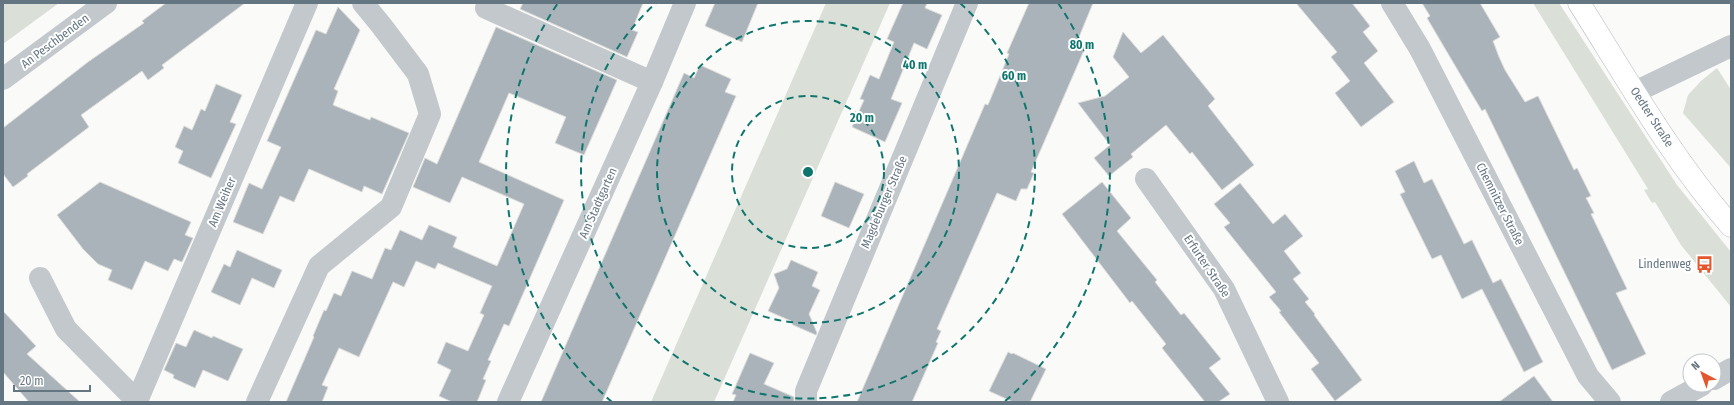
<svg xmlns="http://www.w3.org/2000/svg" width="1734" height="405" viewBox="0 0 1734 405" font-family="'Fira Sans Condensed',sans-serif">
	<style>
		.green { fill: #dadfd7 }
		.building { fill: #aab3b9; stroke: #dcdcda }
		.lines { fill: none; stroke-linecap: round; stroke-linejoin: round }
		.major-casing { stroke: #b5babe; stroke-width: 23 }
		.minor { stroke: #c3c8cc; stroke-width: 22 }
		.major { stroke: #fff; stroke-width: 22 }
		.ring { fill: none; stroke: #0f766e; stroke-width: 2; stroke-dasharray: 7 5 }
		.labels { text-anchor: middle; stroke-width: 4; stroke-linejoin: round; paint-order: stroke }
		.street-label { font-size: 12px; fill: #657683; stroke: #fff }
		.poi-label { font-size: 12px; fill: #657683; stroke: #fff; text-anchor: end }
		.centre { fill: #0f766e; stroke: #fff; stroke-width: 2 }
		.ring-label { font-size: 12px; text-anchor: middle; font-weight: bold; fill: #0f766e; stroke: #fff; stroke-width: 4; stroke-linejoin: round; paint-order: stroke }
	</style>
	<rect width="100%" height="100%" fill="#fafaf8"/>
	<!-- green -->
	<g class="green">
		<polygon points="3,3 59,3 3,44"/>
		<polygon points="826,3 890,3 714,402 651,402"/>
		<polygon points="1533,3 1559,3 1677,185 1731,252 1731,307 1681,245 1655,202 1652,203 1644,190 1648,189"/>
		<polygon points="1717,68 1731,90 1731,168 1683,113 1688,95 1701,81"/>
	</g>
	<!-- building -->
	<g class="building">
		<polygon points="166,3 245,3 162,65 164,68 148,80 142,71 81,115 89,127 27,174 28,176 13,187 3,174 3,128 88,62 144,23 142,21"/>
		<polygon points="523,3 643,3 632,30 638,32 627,57 520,9"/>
		<polygon points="715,3 758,3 742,42 705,26"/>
		<polygon points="903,3 927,3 925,8 942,15 927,49 914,43 891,99 902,103 885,142 852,127 864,100 860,99 870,75 879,79 894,42 887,39"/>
		<polygon points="1029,3 1093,3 1079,37 1085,48 1031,172 1034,173 1027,189 1021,189 1016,201 997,193 937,329 941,331 936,342 938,343 912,402 857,402 985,104 988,105 1009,54 1007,53"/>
		<polygon points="1296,3 1352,3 1370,26 1363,32 1378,51 1364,63 1394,102 1361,127 1335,93 1350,81 1331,57 1337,52"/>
		<polygon points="1422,3 1480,3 1500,37 1493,41 1499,57 1505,70 1525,102 1538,96 1574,170 1577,168 1591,196 1586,198 1594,213 1591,214 1627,289 1616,293 1646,354 1612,370 1485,109 1482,111 1460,74 1427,18 1430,16"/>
		<polygon points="338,7 360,30 334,89 338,91 333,105 370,120 371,117 409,133 382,194 364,186 362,192 309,169 294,202 280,196 263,234 233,222 249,183 262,189 281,147 267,141 316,30 326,34"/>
		<polygon points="496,27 617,80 584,155 555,143 566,117 509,93 479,162 564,200 509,326 504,324 488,360 491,361 483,379 486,380 477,402 452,402 439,396 451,370 437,363 446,342 468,351 484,315 480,313 492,286 438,263 435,269 416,261 404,287 393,282 359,357 339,348 322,385 328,387 322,402 286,402 314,337 313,336 324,310 326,311 334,293 341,296 352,271 372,279 385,248 391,250 400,230 422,240 429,225 457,237 453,247 497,266 524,204 462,177 450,203 413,187 425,158 437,164"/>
		<polygon points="1123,32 1141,53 1163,35 1215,99 1208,106 1254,165 1222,190 1192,152 1190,154 1166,125 1131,154 1133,157 1109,176 1094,158 1110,145 1078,103 1105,96 1129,77 1113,57"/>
		<polygon points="700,65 731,79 725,92 736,96 602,402 541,402 684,73 694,78"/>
		<polygon points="216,84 242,95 230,122 236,124 211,178 178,163 183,151 175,147 184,126 192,130 201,109 205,111"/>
		<polygon points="1414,161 1424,183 1432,179 1464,244 1472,240 1493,283 1501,279 1543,362 1524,372 1482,289 1462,299 1441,255 1432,259 1400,194 1405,192 1395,171"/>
		<polygon points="100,182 191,222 185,235 193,238 182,262 174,259 168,271 145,261 132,290 108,280 112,270 98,264 83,249 57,215"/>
		<polygon points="835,182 864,194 849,228 821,216"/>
		<polygon points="1102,182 1131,218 1117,231 1157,280 1155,282 1181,315 1184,313 1221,359 1209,368 1230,394 1218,402 1205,402 1162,348 1166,344 1132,301 1130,303 1062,214"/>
		<polygon points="1240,183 1273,224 1285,214 1303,236 1284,251 1301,273 1293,279 1309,299 1305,302 1315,314 1314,315 1362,380 1335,401 1311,369 1319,363 1279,312 1281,311 1269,297 1276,292 1224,227 1230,223 1214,204"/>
		<polygon points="237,250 282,270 274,288 252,278 240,305 211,292 224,264 230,267"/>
		<polygon points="791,260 818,272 812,286 820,290 809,314 817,333 816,335 793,325 791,321 768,311 779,288 774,274 787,269"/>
		<polygon points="3,311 36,346 27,354 80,402 29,402 3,372"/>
		<polygon points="194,330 212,338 213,336 243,349 228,381 203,370 195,388 173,378 174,375 164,370 176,343 186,347"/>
		<polygon points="1008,352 1012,354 1013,353 1046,369 1030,402 1013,402 989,391"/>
		<polygon points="750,353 774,363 764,384 794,397 794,402 733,402 736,395 732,394"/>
		<polygon points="1534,376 1553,402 1499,402"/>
	</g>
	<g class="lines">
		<defs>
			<path id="major" d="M1579 3C1627 79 1672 159 1731 226"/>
		</defs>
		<!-- major casing -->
		<use href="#major" class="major-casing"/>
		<!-- minor -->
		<g class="minor">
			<polyline points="1392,3 1420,49 1588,376 1610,402"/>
			<polyline points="486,8 652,82"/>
			<polyline points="3,79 106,3"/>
			<polyline points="1635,92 1731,46"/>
			<polyline points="1146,179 1224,289 1278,402"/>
			<polyline points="40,278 66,329 138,402"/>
			<polyline points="1714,379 1731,369"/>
			<polyline points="137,401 307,3"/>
			<polyline points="257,402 319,266 391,207 430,114 418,74 381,25 363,3"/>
			<polyline points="508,402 652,82 685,3"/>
			<polyline points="806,402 806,391 967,3"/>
			<polyline points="1671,402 1702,385"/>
		</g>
		<!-- major -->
		<use href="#major" class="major"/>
	</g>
	<!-- distance rings -->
	<g class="ring">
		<circle cx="808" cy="172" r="76"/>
		<circle cx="808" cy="172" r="151"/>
		<path d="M960 3A227 227 0 1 1 656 3"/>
		<path d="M612 402A302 302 0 0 1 558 3M1058 3A302 302 0 0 1 1004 402"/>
	</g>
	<!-- icons -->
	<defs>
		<symbol id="bus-bare" viewBox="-9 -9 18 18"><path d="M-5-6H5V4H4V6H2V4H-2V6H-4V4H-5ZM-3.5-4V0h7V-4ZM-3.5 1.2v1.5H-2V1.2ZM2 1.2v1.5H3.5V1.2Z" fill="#e4572e" stroke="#fff" stroke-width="2.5" paint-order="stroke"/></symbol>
	</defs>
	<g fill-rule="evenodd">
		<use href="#bus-bare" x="1692" y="252" width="25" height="25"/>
	</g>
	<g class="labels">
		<!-- street labels -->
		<g class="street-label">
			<text transform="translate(55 41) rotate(-37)" y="4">An Peschbenden</text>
			<text transform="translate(1652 117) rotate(57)" y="4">Oedter Straße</text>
			<text transform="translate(222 202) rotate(-67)" y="4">Am Weiher</text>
			<text transform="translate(884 202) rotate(-67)" y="4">Magdeburger Straße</text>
			<text transform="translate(598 203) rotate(-66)" y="4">Am Stadtgarten</text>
			<text transform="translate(1500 204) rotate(63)" y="4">Chemnitzer Straße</text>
			<text transform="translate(1207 266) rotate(56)" y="4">Erfurter Straße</text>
		</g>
		<!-- poi labels -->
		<g class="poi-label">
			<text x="1691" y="268">Lindenweg</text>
		</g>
	</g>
	<circle cx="808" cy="172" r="6" class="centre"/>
	<g class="ring-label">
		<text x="1082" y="49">80 m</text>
		<text x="915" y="69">40 m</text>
		<text x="1014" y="80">60 m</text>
		<text x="862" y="122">20 m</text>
	</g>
	<!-- border -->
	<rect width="1734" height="405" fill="none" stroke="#657683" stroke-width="8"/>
	<!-- north arrow -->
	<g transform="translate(1702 373) rotate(319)"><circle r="19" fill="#ffffff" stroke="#c1c8cd"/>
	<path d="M0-3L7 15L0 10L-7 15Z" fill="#e4572e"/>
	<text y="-6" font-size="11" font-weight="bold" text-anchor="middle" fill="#657683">N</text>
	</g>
	<!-- scale -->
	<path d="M14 385v6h76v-6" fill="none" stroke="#657683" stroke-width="2"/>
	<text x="20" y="385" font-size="12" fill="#657683" stroke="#ffffff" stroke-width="3" paint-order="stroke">20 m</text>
</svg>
